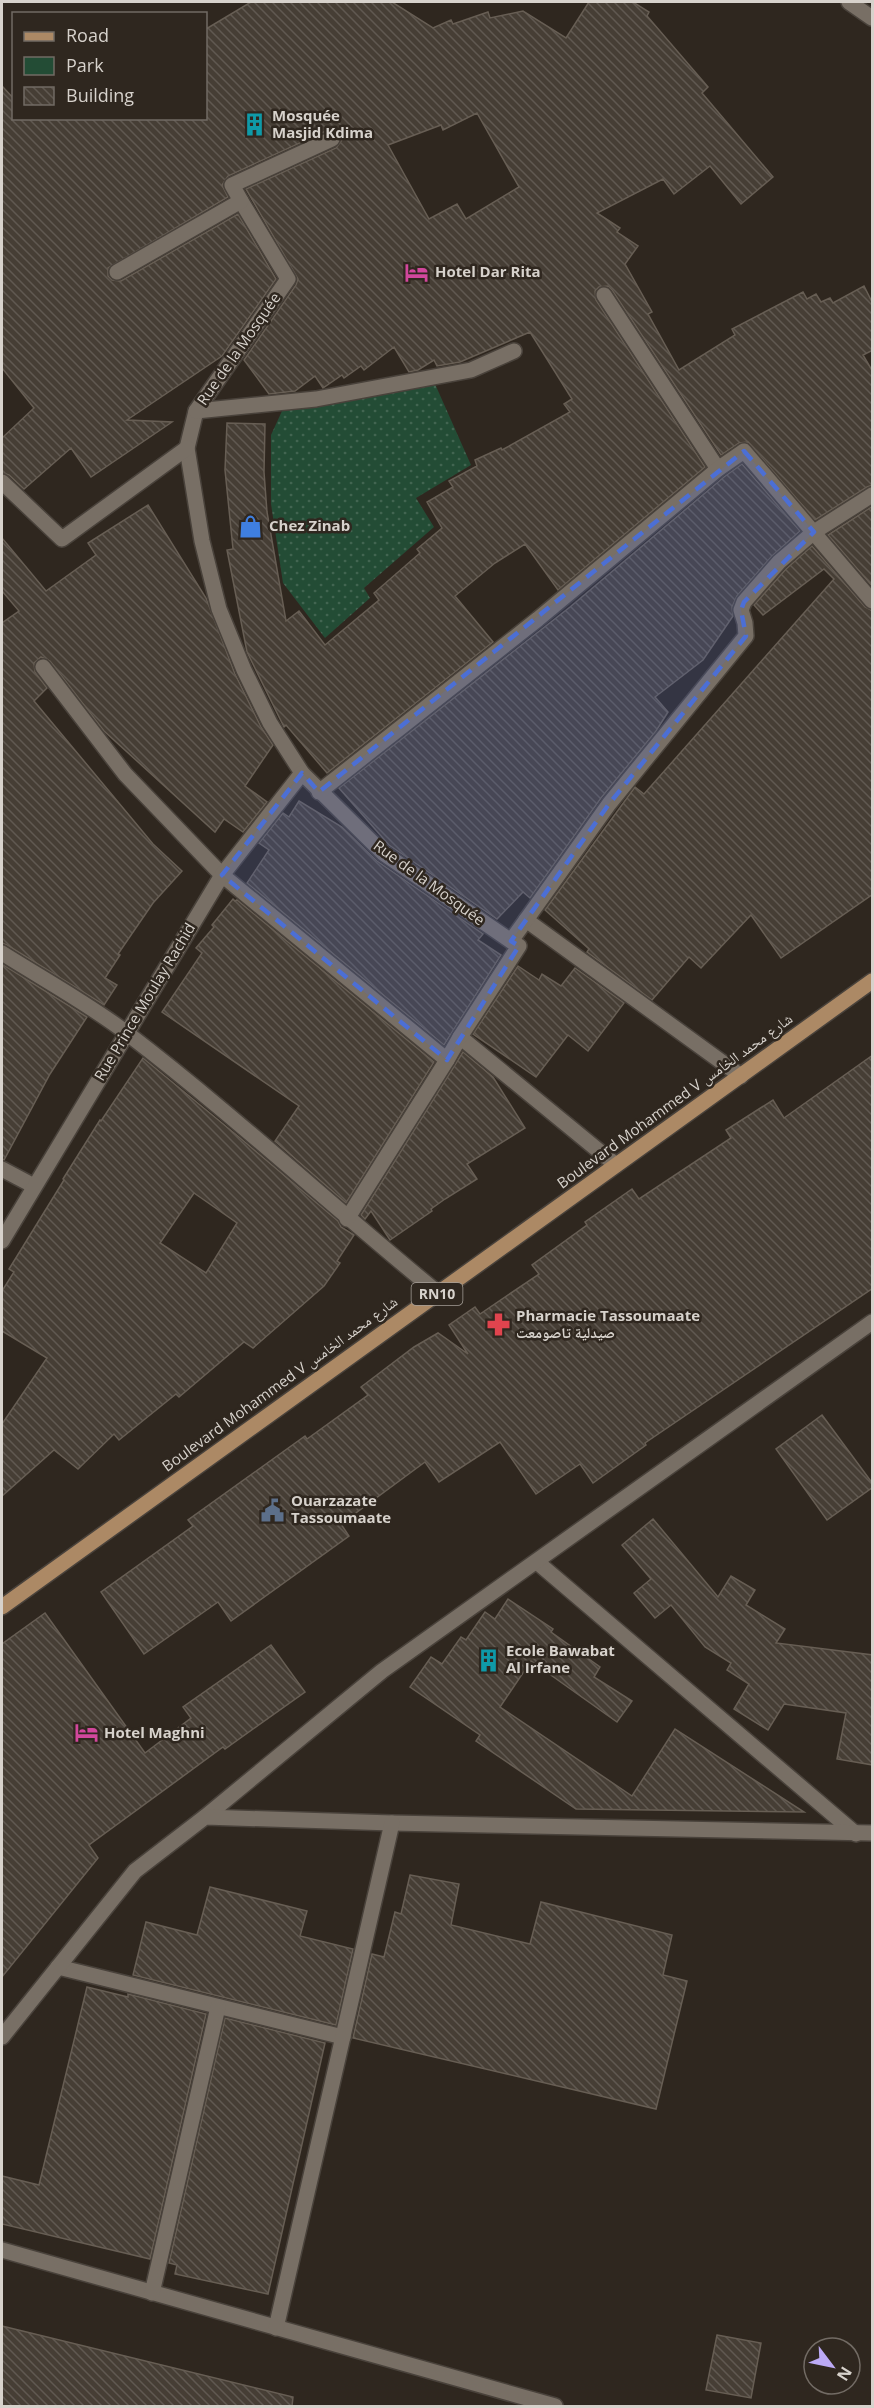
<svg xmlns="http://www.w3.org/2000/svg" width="874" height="2408" viewBox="0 0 874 2408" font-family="'Open Sans','Noto Naskh Arabic',sans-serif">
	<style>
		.green { fill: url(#green-dots) }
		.building { fill: url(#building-back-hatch); stroke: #675e54; stroke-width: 1.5; fill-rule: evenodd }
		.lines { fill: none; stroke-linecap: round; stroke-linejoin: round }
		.minor-casing { stroke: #49423b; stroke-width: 18 }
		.tertiary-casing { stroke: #49423b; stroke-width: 18 }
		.primary-casing { stroke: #49423b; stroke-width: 18 }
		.minor { stroke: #786f65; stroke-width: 15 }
		.tertiary { stroke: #786f65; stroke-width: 15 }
		.primary { stroke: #ac8965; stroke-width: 15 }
		.marked { fill: #4c6fd5; fill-opacity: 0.2; stroke: #4c6fd5; stroke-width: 4.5; stroke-dasharray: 12 8; stroke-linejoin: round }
		.labels { text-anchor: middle; stroke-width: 5; stroke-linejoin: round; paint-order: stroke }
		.shield { fill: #2f271f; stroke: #a59f98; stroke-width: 1.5 }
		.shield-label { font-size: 14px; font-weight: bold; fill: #d7d2cc }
		.poi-label { font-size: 15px; font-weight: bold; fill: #d7d2cc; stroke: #2f271f; text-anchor: start }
		.street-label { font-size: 15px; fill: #d7d2cc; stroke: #2f271f }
	</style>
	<defs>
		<pattern id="green-dots" width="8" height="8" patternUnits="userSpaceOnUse" patternTransform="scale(1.5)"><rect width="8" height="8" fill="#234c35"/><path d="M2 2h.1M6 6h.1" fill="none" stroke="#426551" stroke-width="1.8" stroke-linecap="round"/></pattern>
		<pattern id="building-back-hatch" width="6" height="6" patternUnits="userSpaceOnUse" patternTransform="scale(1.5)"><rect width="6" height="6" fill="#463e35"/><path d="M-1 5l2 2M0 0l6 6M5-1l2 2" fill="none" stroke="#605951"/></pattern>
	</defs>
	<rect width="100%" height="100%" fill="#2f271f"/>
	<!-- green -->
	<polygon class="green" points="435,384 471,465 416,498 434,527 364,588 370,598 325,638 283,583 271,504 271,435 282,411"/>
	<!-- building -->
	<g class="building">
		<path d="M251 2H392L433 28 451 20 453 24 488 12 490 18 523 11 566 38 589 2H633L649 12 647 16 708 87 702 93 773 177 741 204 710 166 674 194 663 179 597 213 620 228 617 232 638 246 625 264 652 312 648 314 679 370 735 335 732 329 803 292 807 299 816 294 821 302 830 298 833 303 864 286 873 304V350L863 355 873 372V485L867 487 815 520 748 442 739 443 721 455 612 290 608 286 599 287 595 291 596 300 705 467 558 590 525 544 495 563 455 596 493 642 327 773 286 725 284 727 247 652 227 550 233 549 225 470 227 423 265 424 264 472 267 512 286 621 299 611 325 645 379 600 374 593 420 553 417 549 442 528 427 502 453 487 449 481 477 466 475 460 501 448 502 450 570 412 564 404 572 399 530 332 460 362 437 366 434 360 418 370 409 372 394 347 364 370 361 366 344 378 342 375 323 388 315 376 295 391 269 394 244 360 296 285 298 279 246 189 336 148 342 140 338 131 328 130 228 176 222 185 228 197 108 268V276L112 280 121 281 238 214 276 279 222 356 127 420 172 422 91 477 71 448 24 489 9 475 2 473V438L34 408 2 368V86L14 99V118H206V29ZM477 113 519 187 466 219 457 204 429 219 388 145 441 125 443 130Z"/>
		<polygon points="742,464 800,531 772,556 737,596 732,607 733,616 703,660 655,697 668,712 656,731 601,798 530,898 523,892 497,919 389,845 339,788 570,607 724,477"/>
		<polygon points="148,505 206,598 235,674 261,727 273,745 245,786 267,802 243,832 224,819 215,832 104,731 50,661 41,657 34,663 35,672 47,688 34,701 153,844 182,871 153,903 118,954 120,955 105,978 117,985 104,1005 7,945 2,943 2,623 19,611 2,591 2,538 46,591 96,555 88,543"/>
		<polygon points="873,506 873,587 828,535"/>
		<polygon points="812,546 865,607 873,611 873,894 781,958 751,915 701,968 689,957 652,1000 587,952 589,949 545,910 635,787 644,794 834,579 824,569 763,615 754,605 786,569"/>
		<polygon points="299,801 342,827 377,861 483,934 478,940 501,955 444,1045 247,883 269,850 259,843 283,813 289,817"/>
		<polygon points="233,899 235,901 237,900 434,1062 346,1203 275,1141 299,1106 162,1012 202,953 196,948 214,927 212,925"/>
		<polygon points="2,964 87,1017 50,1074 4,1160 2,1159"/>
		<polygon points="518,966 539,980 542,974 561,986 575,968 624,1003 588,1051 568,1035 536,1077 473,1034"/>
		<polygon points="463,1052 493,1077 525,1128 467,1164 477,1179 445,1199 431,1209 432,1211 390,1240 371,1211 365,1219 361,1215"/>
		<polygon points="873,1055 873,1288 645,1443 646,1445 593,1483 580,1464 536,1494 500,1442 439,1482 425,1462 341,1524 349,1536 231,1621 218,1602 144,1654 101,1592 193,1526 188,1520 305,1436 307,1439 368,1395 361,1387 414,1347 438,1333 468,1354 449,1325 475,1307 480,1314 539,1274 532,1265 587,1225 585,1222 632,1189 639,1199 731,1138 726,1130 773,1100 784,1118"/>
		<path d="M143 1058 239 1137 338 1221 341 1227 354 1235 337 1261 340 1263 324 1286 253 1348 244 1342 179 1397 176 1394 119 1440 114 1434 78 1469 54 1450 2 1496V1424L47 1358 2 1331V1291L14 1272 9 1269 64 1180 63 1179 100 1120 101 1121ZM194 1193 237 1223 206 1273 160 1243Z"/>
		<polygon points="822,1415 873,1484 873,1487 827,1520 776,1449"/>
		<polygon points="653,1519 718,1597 731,1576 755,1590 746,1605 785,1629 776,1643 873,1655 873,1765 837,1759 846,1713 784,1704 768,1730 734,1709 749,1684 727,1670 731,1663 705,1647 671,1605 655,1618 634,1593 651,1579 622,1545"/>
		<polygon points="508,1599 553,1629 551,1632 600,1667 594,1677 632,1701 617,1722 531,1661 500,1707 632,1796 675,1729 804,1812 576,1809 476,1741 480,1735 410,1687 431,1657 442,1664 461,1637 466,1640 485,1612 495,1619"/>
		<polygon points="45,1613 145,1753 191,1718 183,1707 271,1645 305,1692 225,1749 223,1747 89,1845 98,1858 2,1977 2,1644"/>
		<polygon points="410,1875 459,1884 451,1925 530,1944 541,1902 672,1935 663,1975 687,1981 656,2109 353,2038 372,1954 384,1957 395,1912 401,1914"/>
		<polygon points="210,1887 307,1911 300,1936 353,1949 336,2025 133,1975 146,1922 197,1935"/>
		<polygon points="87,1987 128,1997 128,1994 206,2014 150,2259 2,2224 2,2176 39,2185"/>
		<polygon points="225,2018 325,2043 268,2294 175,2274 177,2265 169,2263"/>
		<polygon points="2,2326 293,2397 292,2406 2,2406"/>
		<polygon points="717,2335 761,2343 751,2398 706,2390"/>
	</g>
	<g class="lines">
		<defs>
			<g id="minor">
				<polyline points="241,201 288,279 196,411 187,448 202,541 219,609 244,670 270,723 302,773 383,853 511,941 526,920 741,1076"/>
				<polyline points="117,272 241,201 232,185 332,139"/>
				<polyline points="604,295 718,469"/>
				<polyline points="196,411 316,399 471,370 514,351"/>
				<polyline points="2,482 62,539 187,448"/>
				<polyline points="43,667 125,774 222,875 447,1060 460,1037 616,1165"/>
				<polyline points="319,792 538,619 718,469 744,451 872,601"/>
				<polyline points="526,920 609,804 746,636 745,623 741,610 744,602 779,562 814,532 872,495"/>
				<path d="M2 953C43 979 89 1004 128 1034 235 1116 334 1208 438 1293"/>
				<polyline points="460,1037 519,946 511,941"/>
				<polyline points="2,1169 34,1186"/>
				<polyline points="347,1219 447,1060"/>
				<polyline points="2,1241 222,875 302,773"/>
				<polyline points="537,1562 856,1834"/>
				<polyline points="205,1817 382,1671 872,1322"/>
				<polyline points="58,1967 343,2037"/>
				<polyline points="2,2037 135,1871 205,1817 392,1823 872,1833"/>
				<polyline points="2,2250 555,2406"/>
				<polyline points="152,2293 218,2007"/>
				<polyline points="276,2328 392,1823"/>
			</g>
			<polyline id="tertiary" points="849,2 872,18"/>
			<polyline id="primary" points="2,1607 872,981"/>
		</defs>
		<!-- minor casing -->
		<use href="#minor" class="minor-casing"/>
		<!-- tertiary casing -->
		<use href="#tertiary" class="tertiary-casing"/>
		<!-- primary casing -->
		<use href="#primary" class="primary-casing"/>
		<!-- minor -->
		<use href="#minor" class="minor"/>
		<!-- tertiary -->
		<use href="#tertiary" class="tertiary"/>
		<!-- primary -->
		<use href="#primary" class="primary"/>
	</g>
	<!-- marked area -->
	<path class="marked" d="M744 451 814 532 744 602 741 610 746 636 609 804 511 941 519 946 447 1060 222 875 302 773 319 792Z"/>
	<!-- icons -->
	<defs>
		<symbol id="building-bare" viewBox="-9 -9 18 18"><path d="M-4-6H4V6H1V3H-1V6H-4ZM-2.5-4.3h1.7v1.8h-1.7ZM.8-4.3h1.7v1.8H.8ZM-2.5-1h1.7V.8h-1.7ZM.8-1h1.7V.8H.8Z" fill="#0f9aa8" stroke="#2f271f" stroke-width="2.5" paint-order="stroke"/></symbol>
		<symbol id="hotel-bare" viewBox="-9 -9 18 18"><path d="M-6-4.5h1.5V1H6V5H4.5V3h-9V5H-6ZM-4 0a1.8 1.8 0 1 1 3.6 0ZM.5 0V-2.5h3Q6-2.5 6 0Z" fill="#d1479c" stroke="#2f271f" stroke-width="2.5" paint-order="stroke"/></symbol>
		<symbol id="shop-bare" viewBox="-9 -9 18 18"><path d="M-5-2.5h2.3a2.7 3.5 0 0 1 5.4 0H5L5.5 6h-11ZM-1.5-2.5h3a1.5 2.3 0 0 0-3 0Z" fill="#3f7fe0" stroke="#2f271f" stroke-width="2.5" paint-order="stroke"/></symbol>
		<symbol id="pharmacy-bare" viewBox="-9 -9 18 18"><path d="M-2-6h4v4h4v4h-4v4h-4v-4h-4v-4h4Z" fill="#e0444e" stroke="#2f271f" stroke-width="2.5" paint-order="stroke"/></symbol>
		<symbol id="civic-bare" viewBox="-9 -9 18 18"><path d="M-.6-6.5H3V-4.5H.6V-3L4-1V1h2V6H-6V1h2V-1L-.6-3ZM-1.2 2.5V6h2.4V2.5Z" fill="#5c6f8a" stroke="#2f271f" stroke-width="2.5" paint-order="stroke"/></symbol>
	</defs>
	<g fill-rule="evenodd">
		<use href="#building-bare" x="238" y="108" width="33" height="33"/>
		<use href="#hotel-bare" x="400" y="256" width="33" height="33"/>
		<use href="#shop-bare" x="234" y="510" width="33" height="33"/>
		<use href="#pharmacy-bare" x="482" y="1308" width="33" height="33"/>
		<use href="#civic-bare" x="256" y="1494" width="33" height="33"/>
		<use href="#building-bare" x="472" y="1644" width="33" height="33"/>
		<use href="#hotel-bare" x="70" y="1716" width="33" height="33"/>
	</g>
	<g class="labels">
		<!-- shield labels -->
		<rect class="shield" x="411.5" y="1283" width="51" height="22" rx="4.5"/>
		<g class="shield-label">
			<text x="437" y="1299">RN10</text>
		</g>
		<!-- poi labels -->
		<g class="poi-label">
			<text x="272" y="121">Mosquée<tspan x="272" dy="17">Masjid Kdima</tspan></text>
			<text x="435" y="277">Hotel Dar Rita</text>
			<text x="269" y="531">Chez Zinab</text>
			<text x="516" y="1321">Pharmacie Tassoumaate<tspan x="516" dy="17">صيدلية تاصومعت</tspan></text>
			<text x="291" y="1506">Ouarzazate<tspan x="291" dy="17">Tassoumaate</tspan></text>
			<text x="506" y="1656">Ecole Bawabat<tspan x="506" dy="17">Al Irfane</tspan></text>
			<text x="104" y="1738">Hotel Maghni</text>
		</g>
		<!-- street labels -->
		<g class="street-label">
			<text transform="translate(239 349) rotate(-55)" y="5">Rue de la Mosquée</text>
			<text transform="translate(429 883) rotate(36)" y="5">Rue de la Mosquée</text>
			<text transform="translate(145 1002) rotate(-59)" y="5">Rue Prince Moulay Rachid</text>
			<text transform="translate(675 1101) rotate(-36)" y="5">Boulevard Mohammed V شارع محمد الخامس</text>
			<text transform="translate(280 1384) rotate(-36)" y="5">Boulevard Mohammed V شارع محمد الخامس</text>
		</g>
	</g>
	<!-- border -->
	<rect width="874" height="2408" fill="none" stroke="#d7d2cc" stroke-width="6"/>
	<!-- legend -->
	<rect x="12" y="12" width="195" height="108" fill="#2f271f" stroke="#726b64" stroke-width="1.5"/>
	<rect x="24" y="32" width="30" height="9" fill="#ac8965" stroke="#726b64" stroke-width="1.5"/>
	<text x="66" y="42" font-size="18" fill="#d7d2cc">Road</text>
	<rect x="24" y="57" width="30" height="18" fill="#234c35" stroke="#726b64" stroke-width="1.5"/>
	<text x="66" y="72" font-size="18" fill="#d7d2cc">Park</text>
	<rect x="24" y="87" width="30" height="18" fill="url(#building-back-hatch)" stroke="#726b64" stroke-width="1.5"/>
	<text x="66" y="102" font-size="18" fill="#d7d2cc">Building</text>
	<!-- north arrow -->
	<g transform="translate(832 2366) rotate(122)"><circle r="28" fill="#2f271f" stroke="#726b64" stroke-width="1.5"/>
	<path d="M0-4.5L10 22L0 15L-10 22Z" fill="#bcaaf5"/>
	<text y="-9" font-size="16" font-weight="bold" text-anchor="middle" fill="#d7d2cc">N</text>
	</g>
</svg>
